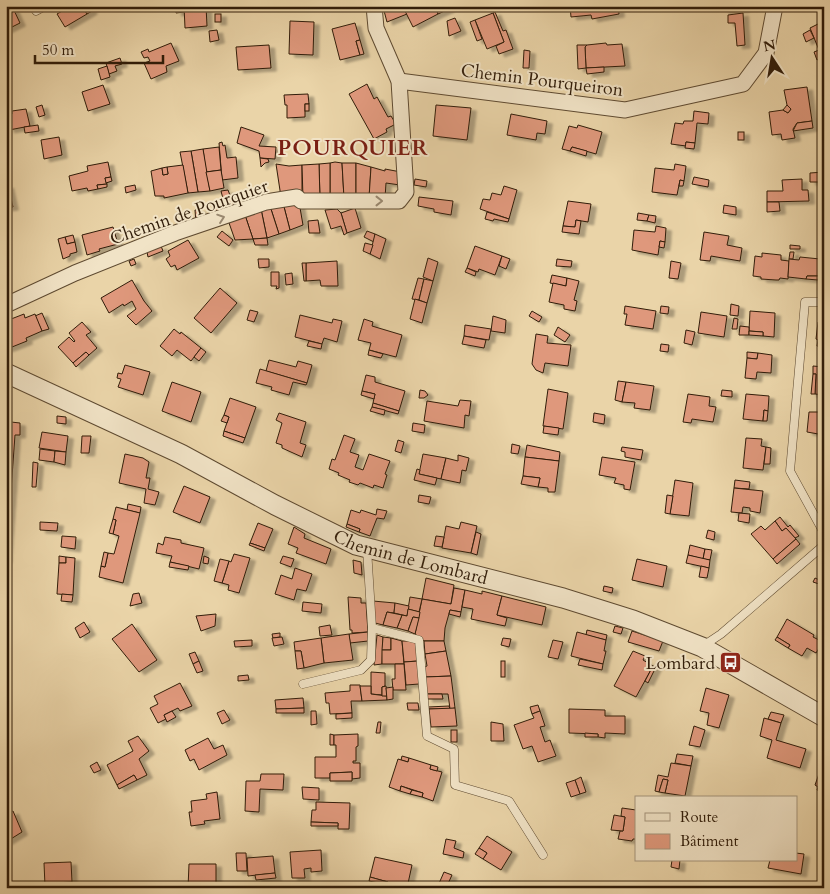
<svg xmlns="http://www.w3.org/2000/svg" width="830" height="894" viewBox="0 0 830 894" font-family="Cardo,serif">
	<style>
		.building { fill: #df987b; stroke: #301c09; filter: url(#shadow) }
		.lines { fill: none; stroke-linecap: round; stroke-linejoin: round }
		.service-casing { stroke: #5e4a31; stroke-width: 9 }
		.minor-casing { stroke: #5e4a31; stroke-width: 17 }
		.tertiary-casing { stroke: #5e4a31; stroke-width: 21 }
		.service { stroke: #f1e3c6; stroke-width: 8 }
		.minor { stroke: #f1e3c6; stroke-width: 15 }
		.tertiary { stroke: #f1e3c6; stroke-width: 19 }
		.oneway { stroke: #9a8971 }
		.labels { text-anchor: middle; stroke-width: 4; stroke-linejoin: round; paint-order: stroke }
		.street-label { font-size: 18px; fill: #301c09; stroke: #f1e3c6 }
		.poi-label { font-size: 18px; fill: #301c09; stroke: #f1e3c6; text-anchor: end }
		.district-label { font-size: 22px; font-weight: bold; letter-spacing: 1px; fill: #7a1f14; stroke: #f1e3c6 }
	</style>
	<defs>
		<filter id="shadow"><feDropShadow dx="5.5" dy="3" stdDeviation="1" flood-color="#0004"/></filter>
	</defs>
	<rect width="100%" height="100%" fill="#ead4a8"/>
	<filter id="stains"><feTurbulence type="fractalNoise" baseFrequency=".004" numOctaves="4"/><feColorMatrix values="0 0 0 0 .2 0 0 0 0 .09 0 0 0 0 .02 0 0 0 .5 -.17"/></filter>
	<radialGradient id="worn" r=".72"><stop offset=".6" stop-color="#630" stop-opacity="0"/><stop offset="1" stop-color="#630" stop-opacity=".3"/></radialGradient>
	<!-- building -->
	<g class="building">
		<polygon points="6,6 12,6 20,23 6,30"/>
		<polygon points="71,6 82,6 87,14 65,27 57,14"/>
		<polygon points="82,6 89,6 92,11 87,14"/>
		<polygon points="176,6 184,6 184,12 176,13"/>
		<polygon points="184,6 206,6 207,26 185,28"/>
		<polygon points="404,6 407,14 387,22 383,7"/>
		<polygon points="435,6 438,14 413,27 403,7"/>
		<polygon points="435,6 448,6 449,9 438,14"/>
		<polygon points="570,6 618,6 619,14 592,19 591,15 571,17"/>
		<polygon points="724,6 744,6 744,9 724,11"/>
		<polygon points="495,12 503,31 506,30 513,49 499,54 496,46 504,42 493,13"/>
		<polygon points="493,13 504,42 487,49 475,20"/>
		<polygon points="743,13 745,45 737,46 735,23 728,23 728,15"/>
		<rect x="215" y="14" width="6" height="8"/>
		<polygon points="455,18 461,31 449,36 447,21"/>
		<polygon points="475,20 482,39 477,41 470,22"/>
		<polygon points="290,21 314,22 313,55 289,54"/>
		<polygon points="824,21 824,59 822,57 817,60 814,52 819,50 810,28"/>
		<polygon points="355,23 360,40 356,41 360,55 340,60 332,29"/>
		<polygon points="217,30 219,40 210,42 209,31"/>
		<polygon points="810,30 814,38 806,42 803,34"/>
		<polygon points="360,40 364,54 360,55 356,41"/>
		<polygon points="171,43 179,61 166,66 167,72 151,79 144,63 150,61 148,57 144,58 141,52 148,49 149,52"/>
		<polygon points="606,43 607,45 622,44 625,66 586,68 585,47 587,45"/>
		<polygon points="269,45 271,68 238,70 236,47"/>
		<polygon points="577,45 587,45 585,47 586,68 578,69"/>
		<polygon points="524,50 530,51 529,68 523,68"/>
		<polygon points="120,58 122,64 115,66 117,71 109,74 106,63"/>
		<polygon points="107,66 110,77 101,80 98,69"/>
		<polygon points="604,67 604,72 587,74 586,68"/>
		<polygon points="367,84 374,99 377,97 388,117 391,116 396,124 386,129 387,132 374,139 349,94"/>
		<polygon points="103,85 110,104 88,111 82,92"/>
		<polygon points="807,87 812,121 797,123 793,129 795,138 782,140 781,134 772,135 769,112 783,110 788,113 791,109 787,105 784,90"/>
		<polygon points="308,94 309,104 305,104 305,117 287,118 287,105 285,105 284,95"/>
		<rect x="305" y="104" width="4" height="7"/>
		<polygon points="42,105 45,115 39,117 36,107"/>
		<polygon points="436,105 471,108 467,140 433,136"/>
		<polygon points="787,105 791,109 788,113 783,110"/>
		<polygon points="26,109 30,126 9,130 8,126 6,126 6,115 12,114 12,111"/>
		<polygon points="694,111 709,113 708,124 697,123 695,143 686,142 686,146 671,144 675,123 683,124 684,121 693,121"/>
		<polygon points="511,114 547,121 545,134 537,133 536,140 507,135"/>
		<polygon points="812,121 813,128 793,131 797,123"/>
		<polygon points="38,125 39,131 25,133 24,127"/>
		<polygon points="578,125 602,132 596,154 572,147 570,151 562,149 569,126 577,128"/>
		<polygon points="241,127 264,135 259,146 276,147 275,159 260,158 259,151 237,143"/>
		<rect x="738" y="132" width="6" height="8"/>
		<polygon points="59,137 62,155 44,159 41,140"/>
		<polygon points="222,142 223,146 225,145 227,158 236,157 238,178 222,180 219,143"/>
		<polygon points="686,142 695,143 694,149 685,148"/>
		<polygon points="219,147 221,170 206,172 203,149"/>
		<polygon points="572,147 587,151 586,156 570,151"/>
		<polygon points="203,149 210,191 198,192 191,151"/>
		<polygon points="191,151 198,192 188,193 180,152"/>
		<polygon points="260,158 268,159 269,162 265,163 261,167"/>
		<polygon points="108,162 111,177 105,178 107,184 97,185 98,189 88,191 87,188 72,191 69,176 88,171 87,166"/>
		<polygon points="335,162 342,163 344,198 330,199 330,163"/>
		<polygon points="330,163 330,199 320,199 319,164"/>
		<polygon points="342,163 356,163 356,198 344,198"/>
		<polygon points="356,163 371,167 369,198 356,198"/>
		<polygon points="276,164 289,166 302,165 302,192 281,197"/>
		<polygon points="319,164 320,199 303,199 302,165"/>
		<polygon points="675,164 686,166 684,181 680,180 677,195 652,192 655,168 674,170"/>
		<polygon points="183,165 188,193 164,198 164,196 155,196 151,171 162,168 163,175 168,174 167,167"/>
		<polygon points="167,167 168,174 163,175 162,168"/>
		<polygon points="371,167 385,171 385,169 401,172 400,185 386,183 385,198 369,198"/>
		<polygon points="221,170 224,188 210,191 206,172"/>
		<polygon points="824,172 824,182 810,182 810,173"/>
		<polygon points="111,177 112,181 106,183 105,178"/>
		<polygon points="694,177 709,180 708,187 692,184"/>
		<polygon points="415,179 427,181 426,187 414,185"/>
		<polygon points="802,179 802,190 808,190 809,201 767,202 767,191 783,191 782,180"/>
		<polygon points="680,180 684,181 683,186 679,186"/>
		<polygon points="107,184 107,187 98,189 97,185"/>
		<polygon points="8,185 12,203 6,204 6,186"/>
		<polygon points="135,185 136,190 126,193 125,187"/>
		<polygon points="504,186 517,190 509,219 480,209 483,199 490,200 492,193 501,195"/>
		<polygon points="228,190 236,211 227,214 221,191"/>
		<polygon points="419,197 453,201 451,215 434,212 434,209 418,206"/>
		<polygon points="568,201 591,204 588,222 576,220 575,227 563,226"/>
		<polygon points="223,202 227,214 217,217 214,206"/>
		<polygon points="299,202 303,225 290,230 283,203"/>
		<polygon points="767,202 779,202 780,211 767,212"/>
		<polygon points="12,203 13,207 6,208 6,204"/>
		<polygon points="283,203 290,230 279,234 270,206"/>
		<polygon points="724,205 736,207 736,215 723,213"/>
		<polygon points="270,206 279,234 267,238 261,209"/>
		<polygon points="355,208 361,228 347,233 341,213"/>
		<polygon points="200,209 202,222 196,224 195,210"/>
		<polygon points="261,209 267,238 253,239 245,215"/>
		<polygon points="337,209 341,213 347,233 344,235 341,226 331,229 325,210"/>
		<polygon points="487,212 509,219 508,222 494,219 493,221 485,219"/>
		<polygon points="638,213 649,215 647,221 637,220"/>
		<polygon points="245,215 253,239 235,240 228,220"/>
		<polygon points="649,215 656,216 655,223 647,221"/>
		<polygon points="318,220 320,233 309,233 308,221"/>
		<polygon points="576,220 581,221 579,234 562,232 563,226 575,227"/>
		<polygon points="656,226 666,228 665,242 660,241 658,255 632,250 634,230 655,232"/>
		<polygon points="113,227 118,244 99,249 100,251 87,255 82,235"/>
		<polygon points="222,231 233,240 229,246 217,237"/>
		<polygon points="367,231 375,234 374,242 364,237"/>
		<polygon points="704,232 729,236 727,245 742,248 740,261 711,256 710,261 700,260"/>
		<polygon points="375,234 386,239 380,259 370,254"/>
		<polygon points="73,235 75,242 67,244 65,237"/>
		<polygon points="65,237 67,244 75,242 77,252 70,254 70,256 63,259 58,239"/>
		<polygon points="267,238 268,245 255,245 253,239"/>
		<polygon points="188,240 199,258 177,270 175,265 171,267 166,259 170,256 168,251"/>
		<polygon points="660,241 665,242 664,248 659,247"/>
		<polygon points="365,243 373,245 370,254 363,251"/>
		<polygon points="790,245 800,246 800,249 790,249"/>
		<polygon points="161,246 163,251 148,257 147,252"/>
		<polygon points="475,246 502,256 495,275 479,269 478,272 467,268"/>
		<polygon points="790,252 794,252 793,259 789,259"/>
		<polygon points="762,253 781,255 781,260 789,261 788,279 780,278 779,280 776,280 761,279 761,277 753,276 755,256 762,257"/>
		<polygon points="502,256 510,259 506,269 499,266"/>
		<polygon points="800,257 820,259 819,276 807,276 806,279 788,277 789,259 799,260"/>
		<polygon points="428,258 438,262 433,281 423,277"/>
		<polygon points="134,259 136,264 131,266 129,261"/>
		<polygon points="258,259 269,259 269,267 259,268"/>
		<polygon points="557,259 572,261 571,267 556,266"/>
		<polygon points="337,261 338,286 321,286 320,280 306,281 306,263"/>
		<polygon points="671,261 681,263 678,279 669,278"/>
		<polygon points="302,263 306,263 306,281 304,281"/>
		<polygon points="467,268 476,272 475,276 465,272"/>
		<polygon points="271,272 279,272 279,288 276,289 277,286 271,286"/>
		<polygon points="292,273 293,284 286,285 285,274"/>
		<polygon points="552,275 567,278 566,286 550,283"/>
		<polygon points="807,276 819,276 818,280 806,279"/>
		<polygon points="418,278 424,279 419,300 412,299"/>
		<polygon points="567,278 579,281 574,300 577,301 575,311 564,309 564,305 549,302 553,283 566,286"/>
		<polygon points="424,279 433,281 427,303 419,300"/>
		<polygon points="132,280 144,301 152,311 136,325 127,316 136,309 132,301 124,306 123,304 109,313 101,298"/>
		<polygon points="220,288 237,303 211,333 194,318"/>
		<polygon points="415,299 427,303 422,323 410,319"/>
		<polygon points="731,304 739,306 738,316 730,315"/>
		<polygon points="625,306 656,311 653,329 625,325 627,314 624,314"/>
		<polygon points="661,306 669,307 668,314 660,313"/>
		<polygon points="250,310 258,312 254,322 247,320"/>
		<polygon points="532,311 542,317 539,322 529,316"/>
		<polygon points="750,311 775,313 774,337 763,336 763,332 749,331"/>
		<polygon points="701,312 727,316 724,337 698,333"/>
		<polygon points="42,313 49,329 42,331 35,316"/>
		<polygon points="24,314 25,318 35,314 42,331 26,338 27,341 12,347 6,334 6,321"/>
		<polygon points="300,315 332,323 333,319 342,321 337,342 324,338 322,344 295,337"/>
		<polygon points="493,316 506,320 505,333 491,331"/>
		<polygon points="734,318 738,319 737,329 732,329"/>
		<polygon points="364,319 373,322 372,326 402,335 396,357 369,350 371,343 358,340"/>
		<polygon points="82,322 91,332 86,335 97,348 89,355 86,352 73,363 58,347 69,337 74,342 75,341 69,333"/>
		<polygon points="818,322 824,323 824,347 817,346 818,340 816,339"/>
		<polygon points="465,325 491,329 489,340 464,336"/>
		<polygon points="740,326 749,327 749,335 739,335"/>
		<polygon points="558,327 570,335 565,342 554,335"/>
		<polygon points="174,329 180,334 181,332 201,348 191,361 177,350 172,356 160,346"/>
		<polygon points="686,330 695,332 692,345 684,343"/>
		<polygon points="749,331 763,332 763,336 749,335"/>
		<polygon points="6,334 12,347 6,349"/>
		<polygon points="536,334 548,336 547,343 571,345 568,366 545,363 543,373 536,370 532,364"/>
		<polygon points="464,336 486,340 484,348 462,344"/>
		<polygon points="309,341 322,344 321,349 307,346"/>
		<polygon points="661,344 669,345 668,352 660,351"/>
		<polygon points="201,348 206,352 199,361 194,357"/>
		<polygon points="369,350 383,354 381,358 368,355"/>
		<polygon points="86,352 89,355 76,367 73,363"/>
		<polygon points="747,352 758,353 757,359 747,358"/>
		<polygon points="758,353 772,355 771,373 757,372 756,379 745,378 747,358 757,359"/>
		<polygon points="269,360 296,367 298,361 312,365 307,383 266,371"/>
		<polygon points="125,365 150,372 143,395 118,387 121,379 117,378 118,373 122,374"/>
		<polygon points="813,366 824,367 824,395 815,394 816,374 813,374"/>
		<polygon points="260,369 307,383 306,385 293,382 289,395 271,390 272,387 256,383"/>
		<polygon points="813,374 816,374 815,394 811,394"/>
		<polygon points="366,375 375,377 375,382 405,391 399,411 373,403 375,394 362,391"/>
		<polygon points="618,381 626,382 622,402 615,400"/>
		<polygon points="172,382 201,392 191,422 162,411"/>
		<polygon points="626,382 654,386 650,410 634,408 635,403 622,402"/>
		<polygon points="548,389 568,393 563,429 543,426"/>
		<polygon points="420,390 425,391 428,395 424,398 419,398"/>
		<polygon points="722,390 732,391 732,397 721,396"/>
		<polygon points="362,391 375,394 374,399 361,395"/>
		<polygon points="688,394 710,397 709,406 716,407 713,422 692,419 691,423 683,422"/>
		<polygon points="746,394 769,396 768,411 764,410 763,421 743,419"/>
		<polygon points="230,398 256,407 245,438 224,431 229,417 224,415"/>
		<polygon points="460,400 471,401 469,416 465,415 464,428 424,421 427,401 458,406"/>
		<polygon points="373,403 399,411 398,414 372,407"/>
		<polygon points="372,407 385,410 384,415 370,411"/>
		<polygon points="764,410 768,411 767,421 763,421"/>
		<polygon points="809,412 824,412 824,435 807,432"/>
		<polygon points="279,413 306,422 300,443 306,445 302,457 282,448 282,445 276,443 282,423 276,420"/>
		<polygon points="594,413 605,415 604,424 593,422"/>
		<polygon points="224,415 229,417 227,423 221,421"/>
		<polygon points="57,416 66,417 66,424 57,423"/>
		<polygon points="11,422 20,423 20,435 15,435 6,560 6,434 10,434"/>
		<polygon points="413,423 425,425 424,433 412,431"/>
		<polygon points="544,426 559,428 558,435 543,433"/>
		<polygon points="224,431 245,438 243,443 223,436"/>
		<polygon points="42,432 68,436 66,452 39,448"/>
		<polygon points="344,435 355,439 350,452 359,455 355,467 363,470 369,454 390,461 385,474 387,475 383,488 374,485 373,488 360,483 358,485 349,482 350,480 338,475 339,473 329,469 332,459 335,460"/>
		<polygon points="82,436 91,436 89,453 81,453"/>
		<polygon points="746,438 762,439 761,446 766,447 763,470 743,468"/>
		<polygon points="398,440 404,442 401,453 395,451"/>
		<polygon points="512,444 520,446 518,454 511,453"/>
		<polygon points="527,445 560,452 559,461 525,457"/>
		<polygon points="622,447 643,450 641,460 625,457 625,452 621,451"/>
		<polygon points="766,447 771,448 770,464 764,464"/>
		<polygon points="40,449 55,451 54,462 39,460"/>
		<polygon points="55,451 66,452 65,465 54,462"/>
		<polygon points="125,454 143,458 149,462 146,478 150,478 148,489 159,492 155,505 144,503 146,489 119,483"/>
		<polygon points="423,454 446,458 441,479 419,474"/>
		<polygon points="458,455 469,458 466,471 462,470 460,483 441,479 446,458 458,461"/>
		<polygon points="525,457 559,461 555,492 548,492 548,488 538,487 540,478 523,476"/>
		<polygon points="602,457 635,462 630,490 624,489 624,485 614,483 616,478 599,475"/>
		<polygon points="33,462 38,463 36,487 32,487"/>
		<polygon points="417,469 420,470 419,474 437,478 435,485 414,480"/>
		<polygon points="523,476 540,478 538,487 521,484"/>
		<polygon points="675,480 693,483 689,516 670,514"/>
		<polygon points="735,480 750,482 749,489 734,488"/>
		<polygon points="184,486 210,497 200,523 173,512"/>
		<polygon points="734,488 763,491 760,513 750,511 750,508 743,507 742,513 731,512"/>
		<polygon points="419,495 431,497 429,504 418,502"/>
		<polygon points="667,495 673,496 670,514 665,513"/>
		<polygon points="128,504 141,507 140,513 127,510"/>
		<polygon points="116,507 140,513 123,583 99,577 101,566 105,567 108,553 114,554 119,536 113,534 116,520 113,519"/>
		<polygon points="377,509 387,511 384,519 377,518 370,536 359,532 360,529 347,524 351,510 360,513 361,510 376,515"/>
		<polygon points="739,513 750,514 749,523 738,521"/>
		<polygon points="780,517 788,527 790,525 799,536 795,538 786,528 782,531 775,521"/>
		<polygon points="113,519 116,520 113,534 109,533"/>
		<polygon points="775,521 782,531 786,528 796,539 773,559 751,534 761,526 765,530"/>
		<polygon points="40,522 58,523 57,531 40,530"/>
		<polygon points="461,522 477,526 471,553 442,548 446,526 459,529"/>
		<polygon points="258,523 273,529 265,548 250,543"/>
		<polygon points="347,524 360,529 359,532 346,527"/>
		<polygon points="294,527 305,534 304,538 331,549 326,564 296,553 298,548 288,544"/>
		<polygon points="708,530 715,532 714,540 706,538"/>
		<polygon points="476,532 481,534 477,555 471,553"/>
		<polygon points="62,536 76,537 75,549 61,547"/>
		<polygon points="436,536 444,537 442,547 434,546"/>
		<polygon points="165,537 181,540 181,543 204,548 199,569 170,562 172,556 156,553 158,543 163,545"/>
		<polygon points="796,539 800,544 777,564 773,559"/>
		<polygon points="250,543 265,548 264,551 249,545"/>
		<polygon points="690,545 705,549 703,559 688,555"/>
		<polygon points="705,549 712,550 710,560 703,559"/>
		<polygon points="104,552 108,553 105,567 101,566"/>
		<polygon points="234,554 250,558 239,593 228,590 229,585 222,583 229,561 231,562"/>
		<polygon points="688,555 710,560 709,568 686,563"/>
		<polygon points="59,556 66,557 66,563 59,563"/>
		<polygon points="204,556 209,558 208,564 203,563"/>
		<polygon points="283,556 294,559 291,567 280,563"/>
		<polygon points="66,557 75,558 73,595 57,594 59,563 66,563"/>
		<polygon points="220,559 229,561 222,583 214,581"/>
		<polygon points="637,559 667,566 663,587 632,580"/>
		<polygon points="353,560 361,562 362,575 354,573"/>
		<polygon points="170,562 189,566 188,570 169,567"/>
		<polygon points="701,566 709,568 707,578 699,577"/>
		<polygon points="295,568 312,574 306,591 297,589 294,600 275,594 281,575 292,579"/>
		<polygon points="426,578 454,585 451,604 422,599"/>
		<polygon points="815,578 824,582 824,589 821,588 822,585 813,582"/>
		<polygon points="604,586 613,588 612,593 603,591"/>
		<polygon points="454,588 465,590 461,612 450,610 445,628 444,641 424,641 415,634 422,599 451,604"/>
		<polygon points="465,590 482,594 482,591 502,596 497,615 507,618 505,626 471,619 473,609 462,607"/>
		<polygon points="139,593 142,603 130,606 133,594"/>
		<polygon points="62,594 73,595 72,602 61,601"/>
		<polygon points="502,596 546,607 542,625 497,615"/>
		<polygon points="348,597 361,598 361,603 366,603 368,632 352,633 352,630 350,630"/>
		<polygon points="410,597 422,599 419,612 408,609"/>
		<polygon points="373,601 395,603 394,613 387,612 383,625 375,623"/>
		<polygon points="303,602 322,604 321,613 302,611"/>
		<polygon points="395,603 409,606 407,616 394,613"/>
		<polygon points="408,609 420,612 419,618 413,617 408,631 397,628 402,615 407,616"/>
		<polygon points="450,610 461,612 460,617 449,614"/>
		<polygon points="387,612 402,615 397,628 383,625"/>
		<polygon points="216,614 215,626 201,631 196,616"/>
		<polygon points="413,617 419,618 415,634 408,631"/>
		<polygon points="787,619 814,635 813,637 823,642 816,653 807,648 802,656 788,648 790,645 777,637"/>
		<polygon points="84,622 90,632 80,638 75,628"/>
		<polygon points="132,624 157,660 139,672 112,639"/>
		<polygon points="330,625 332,635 320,636 319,627"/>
		<polygon points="615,626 623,628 621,634 613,632"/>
		<polygon points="587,630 607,635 606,640 586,635"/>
		<polygon points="632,631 663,641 659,651 628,642"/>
		<polygon points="368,632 368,641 350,643 349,634"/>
		<polygon points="577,632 606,640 604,651 606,651 603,664 571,656"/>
		<polygon points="280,633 280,637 273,638 272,634"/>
		<polygon points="349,634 353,660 324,663 321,638"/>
		<polygon points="377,635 383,637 382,664 374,665"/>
		<polygon points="282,637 284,644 274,646 272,638"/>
		<polygon points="383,637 391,638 391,650 382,650"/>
		<polygon points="777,637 790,645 788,648 775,640"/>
		<polygon points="321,638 324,663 304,668 301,651 295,651 294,642"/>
		<polygon points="391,638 402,641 404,664 382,664 382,650 391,650"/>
		<polygon points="503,638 511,639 509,647 501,645"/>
		<polygon points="252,640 252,646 235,647 234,641"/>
		<polygon points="553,640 563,642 558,659 548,657"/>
		<polygon points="402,641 415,641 418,661 404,662"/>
		<polygon points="424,641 444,641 446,651 425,654"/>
		<polygon points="295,651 301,651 304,668 297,669"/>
		<polygon points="446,651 451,676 425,677 424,667 427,666 425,654"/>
		<polygon points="633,651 645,656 643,660 653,666 636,697 614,686"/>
		<polygon points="195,652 199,661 193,664 189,654"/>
		<polygon points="580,659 603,664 602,670 578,665"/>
		<polygon points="199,661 203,671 197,673 193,664"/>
		<polygon points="418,661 419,684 406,685 404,662"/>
		<rect x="501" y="661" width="4" height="16"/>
		<polygon points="395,664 404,664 406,690 393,690 392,679 395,679"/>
		<polygon points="653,666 656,667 648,683 645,681"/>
		<polygon points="371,672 385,673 385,686 382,687 382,695 371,694"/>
		<polygon points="248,675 249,680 238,681 238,676"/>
		<polygon points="451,676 455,708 450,709 448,694 427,694 425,677"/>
		<polygon points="180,683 192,706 180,711 178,708 164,715 166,719 158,723 150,708 158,704 154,696"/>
		<polygon points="350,685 360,685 362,701 351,701 352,713 330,714 329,703 326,703 325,693 350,691"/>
		<polygon points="360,686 371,686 371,694 387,696 387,700 362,701"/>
		<polygon points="386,686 387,696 382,696 382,687"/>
		<polygon points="393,687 393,699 387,700 386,688"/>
		<polygon points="706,688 729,695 719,728 707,725 709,713 700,711"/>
		<polygon points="427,694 442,694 443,699 427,699"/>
		<polygon points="303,698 304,708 276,709 275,700"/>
		<polygon points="407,703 418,703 419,710 408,710"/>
		<polygon points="538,705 540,711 532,714 530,707"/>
		<polygon points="449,706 450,709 429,709 428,707"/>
		<polygon points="304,708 304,713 276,713 276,709"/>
		<polygon points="455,708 457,726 431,727 429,709"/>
		<polygon points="569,709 605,710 605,716 625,716 625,734 605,733 605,738 598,737 598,734 569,733"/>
		<polygon points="224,710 230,720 222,724 217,713"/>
		<polygon points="172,711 176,717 167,722 164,715"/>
		<polygon points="311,711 316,711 317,724 311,725"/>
		<polygon points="540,711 545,726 540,727 545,742 550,740 556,756 538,762 532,746 523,749 514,725 534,718 532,714"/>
		<polygon points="771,712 784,715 781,723 768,719"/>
		<polygon points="352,713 352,718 336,719 336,714"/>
		<polygon points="764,718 781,723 776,740 806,749 800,768 767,758 772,740 760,736"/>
		<polygon points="378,722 381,722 380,733 376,733"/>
		<polygon points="491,722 503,724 504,741 491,741"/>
		<polygon points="694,726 705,730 700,747 689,745"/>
		<rect x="451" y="730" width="6" height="12"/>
		<polygon points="585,733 598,734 598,737 585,737"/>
		<polygon points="330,734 334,735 334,745 330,745"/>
		<polygon points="358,734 358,746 356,747 356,761 353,761 353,763 360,763 360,778 352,779 352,772 330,773 330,778 315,778 315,757 336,757 336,745 334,745 334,735"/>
		<polygon points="138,736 149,751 139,759 147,775 137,780 134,775 117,785 107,765 133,751 128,741"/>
		<polygon points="208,738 214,749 223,745 227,755 199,770 194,759 190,761 185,750"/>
		<polygon points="677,754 693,756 691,766 675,763"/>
		<polygon points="402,756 409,758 408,762 401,760"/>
		<polygon points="409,758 431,765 430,769 442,772 433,801 422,797 423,793 401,786 400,791 389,787 398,759 408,762"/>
		<polygon points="97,762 101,770 94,773 90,766"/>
		<polygon points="671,763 691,766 685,796 665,793 668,780 663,779 659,792 655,791 658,775 668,777"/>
		<polygon points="431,765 438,767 437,771 430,769"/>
		<polygon points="820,771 824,772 824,796 820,795 821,791 817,790 818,787 815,785"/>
		<polygon points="352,772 352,781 330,781 330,773"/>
		<polygon points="261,774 284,774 283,790 260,789 259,812 245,811 246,781 260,781"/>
		<polygon points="134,775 137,780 119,789 117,785"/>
		<polygon points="581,777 586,792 580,794 575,780"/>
		<polygon points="663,779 668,780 665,793 659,792"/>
		<polygon points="575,780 580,794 571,797 566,783"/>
		<polygon points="401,786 412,790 410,794 400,791"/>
		<polygon points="302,787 319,788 319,800 303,799"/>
		<polygon points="412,790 423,793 422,797 410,794"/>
		<polygon points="217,792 220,819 204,821 205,824 191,826 189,812 192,812 191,801 207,799 206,794"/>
		<polygon points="316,802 350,803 349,829 338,829 338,823 311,822 312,810 316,810"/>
		<polygon points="622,808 636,810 636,839 633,839 632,841 618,839 620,831 623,831 625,817 621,816"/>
		<polygon points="13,811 22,832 6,842 6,814"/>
		<polygon points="614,815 625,817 623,831 611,830"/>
		<polygon points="311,822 338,823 338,826 311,826"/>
		<polygon points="487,836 512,852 501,870 483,859 487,853 479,848"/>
		<polygon points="446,839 456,841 454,848 464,852 463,858 443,854"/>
		<polygon points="479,848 487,853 483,859 475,854"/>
		<polygon points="321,850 322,871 311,872 311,868 304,869 305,878 292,878 290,852"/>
		<polygon points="236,853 246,853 247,871 237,871"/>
		<polygon points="796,853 804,854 801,874 768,868 770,860 796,860"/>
		<polygon points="273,856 275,873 248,876 247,858"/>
		<polygon points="375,857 412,865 407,888 388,885 388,882 370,877"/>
		<polygon points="672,860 680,860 679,869 671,867"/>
		<polygon points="71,862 72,882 55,883 55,886 45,886 44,863"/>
		<polygon points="189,864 216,864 216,888 188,888"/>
		<polygon points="444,872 452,875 446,888 437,888"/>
		<polygon points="275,873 276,878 256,880 255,875"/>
		<polygon points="370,877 388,882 388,885 369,881"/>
	</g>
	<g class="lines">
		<defs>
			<g id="service">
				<polyline points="33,6 36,11 45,6"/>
				<polyline points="824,302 805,302 790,471 824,533"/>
				<polyline points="372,628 419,640 427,736 454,749 455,785 509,801 543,855"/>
				<polyline points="703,646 721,634 824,545"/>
				<polyline points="303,684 361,670 371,660 372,628 367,549"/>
			</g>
			<g id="minor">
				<polyline points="399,81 625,110 743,84 766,53 775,6"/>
				<polyline points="6,305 75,273 175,233 266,202 297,197 301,201 399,201 406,192 399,81 376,28 374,6"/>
			</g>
			<g id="tertiary">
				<path id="s1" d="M6 373 181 454 275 505 356 545 563 598 633 620 702 647 824 717"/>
			</g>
		</defs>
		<!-- service casing -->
		<use href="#service" class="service-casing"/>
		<!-- minor casing -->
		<use href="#minor" class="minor-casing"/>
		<!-- tertiary casing -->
		<use href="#tertiary" class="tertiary-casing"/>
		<!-- service -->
		<use href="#service" class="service"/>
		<!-- minor -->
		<use href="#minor" class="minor"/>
		<!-- tertiary -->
		<use href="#tertiary" class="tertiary"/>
	</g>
	<!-- one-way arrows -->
	<defs><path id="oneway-chevron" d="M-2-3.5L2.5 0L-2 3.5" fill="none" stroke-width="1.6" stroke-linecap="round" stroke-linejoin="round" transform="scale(1.25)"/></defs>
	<g class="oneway">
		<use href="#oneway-chevron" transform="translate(379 201)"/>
		<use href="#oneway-chevron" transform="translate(221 218) rotate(-19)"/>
	</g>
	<!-- icons -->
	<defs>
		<symbol id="bus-square" viewBox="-11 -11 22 22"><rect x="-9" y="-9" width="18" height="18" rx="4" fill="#8f2418" stroke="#f1e3c6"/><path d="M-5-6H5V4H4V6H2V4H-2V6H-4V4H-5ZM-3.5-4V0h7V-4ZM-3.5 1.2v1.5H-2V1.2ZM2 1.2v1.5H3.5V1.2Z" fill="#fff"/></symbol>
	</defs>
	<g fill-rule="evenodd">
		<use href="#bus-square" x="718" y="650" width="25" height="25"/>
	</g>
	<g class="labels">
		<!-- street labels -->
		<g class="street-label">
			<text transform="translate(542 80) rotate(7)" y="6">Chemin Pourqueiron</text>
			<text transform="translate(189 212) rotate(-19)" y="6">Chemin de Pourquier</text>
			<text dy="6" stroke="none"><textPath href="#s1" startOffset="446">Chemin de Lombard</textPath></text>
		</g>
		<!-- poi labels -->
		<g class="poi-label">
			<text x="715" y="669">Lombard</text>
		</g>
		<!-- district labels -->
		<g class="district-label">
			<text x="353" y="155">POURQUIER</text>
		</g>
	</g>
	<!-- margin -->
	<rect width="830" height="894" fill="none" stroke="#ead4a8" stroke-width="25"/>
	<rect x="8" y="8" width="815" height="879" fill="none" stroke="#301c09" stroke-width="2.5"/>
	<rect x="12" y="12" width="805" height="869" fill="none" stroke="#301c09"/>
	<!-- legend -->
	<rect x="635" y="796" width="162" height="65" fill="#f1e3c6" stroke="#a4937a"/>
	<rect x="645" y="813" width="25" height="8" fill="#f1e3c6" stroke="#a4937a"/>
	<text x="680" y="822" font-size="15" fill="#301c09">Route</text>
	<rect x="645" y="834" width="25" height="15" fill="#df987b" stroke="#a4937a"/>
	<text x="680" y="846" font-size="15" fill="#301c09">Bâtiment</text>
	<!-- north arrow -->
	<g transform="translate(772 58) rotate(348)" stroke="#f1e3c6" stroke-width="4" paint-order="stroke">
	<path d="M0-4L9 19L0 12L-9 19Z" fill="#301c09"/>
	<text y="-8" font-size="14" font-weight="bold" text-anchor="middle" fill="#301c09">N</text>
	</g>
	<!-- scale -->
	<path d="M35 55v8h128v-8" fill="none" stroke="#301c09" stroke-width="2.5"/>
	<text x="42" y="55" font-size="15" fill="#301c09" stroke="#f1e3c6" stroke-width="4" paint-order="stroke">50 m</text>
	<rect width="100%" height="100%" filter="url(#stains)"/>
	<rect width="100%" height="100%" fill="url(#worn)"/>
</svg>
